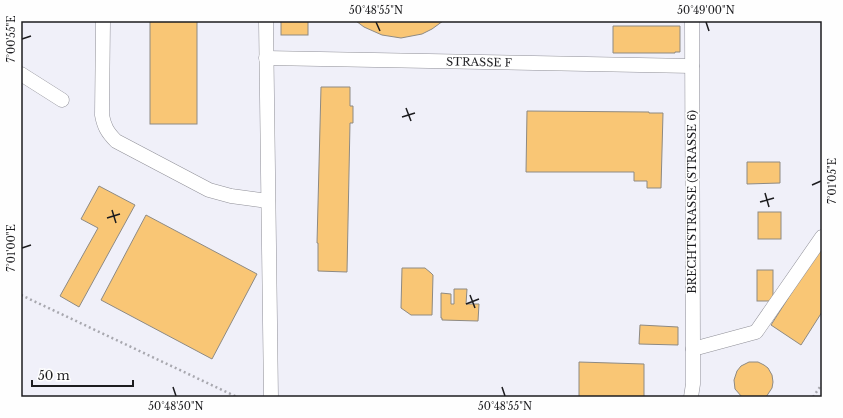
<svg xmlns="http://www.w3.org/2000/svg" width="843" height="418" viewBox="0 0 843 418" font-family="'Libre Baskerville',serif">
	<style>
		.building { fill: #f9c675; stroke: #8e8a83 }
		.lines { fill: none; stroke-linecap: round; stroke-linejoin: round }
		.minor-casing { stroke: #909098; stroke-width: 15 }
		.path { stroke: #a8a8af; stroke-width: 2.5; stroke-dasharray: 2 3; stroke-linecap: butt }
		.minor { stroke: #fff; stroke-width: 14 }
		.ticks { fill: none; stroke: #1c1c1f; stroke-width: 1.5 }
		.labels { text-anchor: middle; stroke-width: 3; stroke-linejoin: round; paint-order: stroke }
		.street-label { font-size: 11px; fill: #1c1c1f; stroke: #fefefe }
		.neatline { fill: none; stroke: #1c1c1f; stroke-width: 1.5 }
		.ticks-label { font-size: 10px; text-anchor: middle; fill: #1c1c1f }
	</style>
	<rect width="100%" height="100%" fill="#f0f0f9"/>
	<!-- building -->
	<g class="building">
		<rect x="150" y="21" width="47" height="103"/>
		<rect x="281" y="21" width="27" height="14"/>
		<polygon points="356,21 443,21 432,29 422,34 401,38 382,35 364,27"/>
		<polygon points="613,26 680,26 680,52 675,52 675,53 613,53"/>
		<polygon points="321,87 350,87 350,106 353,106 353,123 350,123 347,272 318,271 318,243 317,243"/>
		<polygon points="527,111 649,112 649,113 663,113 661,188 647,188 647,181 634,181 634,172 526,172"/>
		<polygon points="747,162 780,162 780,183 747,184"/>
		<polygon points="99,186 135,205 79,307 60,296 98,228 81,219"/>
		<rect x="758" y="212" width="23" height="27"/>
		<polygon points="146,215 257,274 212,359 101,300"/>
		<polygon points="822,245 822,312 801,345 771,325"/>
		<polygon points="402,268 425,268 431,273 433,275 432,315 411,315 401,308"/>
		<rect x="757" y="270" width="16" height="31"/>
		<polygon points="454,289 467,289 466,304 479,304 478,321 442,320 442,318 441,318 441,293 451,294 451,304 454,304"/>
		<polygon points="640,325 678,327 678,345 639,344"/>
		<polygon points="579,362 644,364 644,397 579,397"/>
		<polygon points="749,362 758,362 764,365 768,368 772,375 773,382 772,388 766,397 742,397 735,389 734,380 737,371 741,366"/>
	</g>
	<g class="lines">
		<defs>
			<g id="minor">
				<path d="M103 21 102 115C104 126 107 132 116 141L209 190 231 196 268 201"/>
				<polyline points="266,21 271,397"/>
				<polyline points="266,58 692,66"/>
				<polyline points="21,74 62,100"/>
				<polyline points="693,349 756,332 822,237"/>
				<polyline points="691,397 693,384 693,349 692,21"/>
			</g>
		</defs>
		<!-- minor casing -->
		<use href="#minor" class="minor-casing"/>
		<!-- path -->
		<g class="path">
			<polyline points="21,295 237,397"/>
			<polyline points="813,397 822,384"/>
		</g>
		<!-- minor -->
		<use href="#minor" class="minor"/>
	</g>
	<!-- ticks -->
	<path class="ticks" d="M376 22 380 31M706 22 709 31M22 39 31 36M406 108 411 121M402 117 415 113M812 185 821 181M765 193 769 207M760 202 774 198M112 210 116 223M107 218 120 214M22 248 31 245M470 295 475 308M466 304 479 299M173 387 176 396M502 387 505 396"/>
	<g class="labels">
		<!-- street labels -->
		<g class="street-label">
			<text transform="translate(479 62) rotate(1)" y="4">STRASSE F</text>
			<text transform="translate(692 202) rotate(-90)" y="4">BRECHTSTRASSE (STRASSE 6)</text>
		</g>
	</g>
	<!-- border -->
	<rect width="843" height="418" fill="none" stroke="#fefefe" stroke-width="44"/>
	<!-- scale -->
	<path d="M32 380v6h101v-6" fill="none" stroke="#1c1c1f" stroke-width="2"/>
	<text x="38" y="380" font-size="12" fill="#1c1c1f" stroke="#fefefe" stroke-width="3" paint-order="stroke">50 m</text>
	<rect x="22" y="22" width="799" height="374" class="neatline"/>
	<g class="ticks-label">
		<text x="376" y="14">50°48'55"N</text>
		<text x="706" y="14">50°49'00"N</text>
		<text transform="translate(11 39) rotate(-90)" y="4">7°00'55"E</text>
		<text transform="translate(832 181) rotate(-90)" y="4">7°01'05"E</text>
		<text transform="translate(11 248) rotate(-90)" y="4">7°01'00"E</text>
		<text x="176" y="410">50°48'50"N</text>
		<text x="505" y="410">50°48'55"N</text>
	</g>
</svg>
